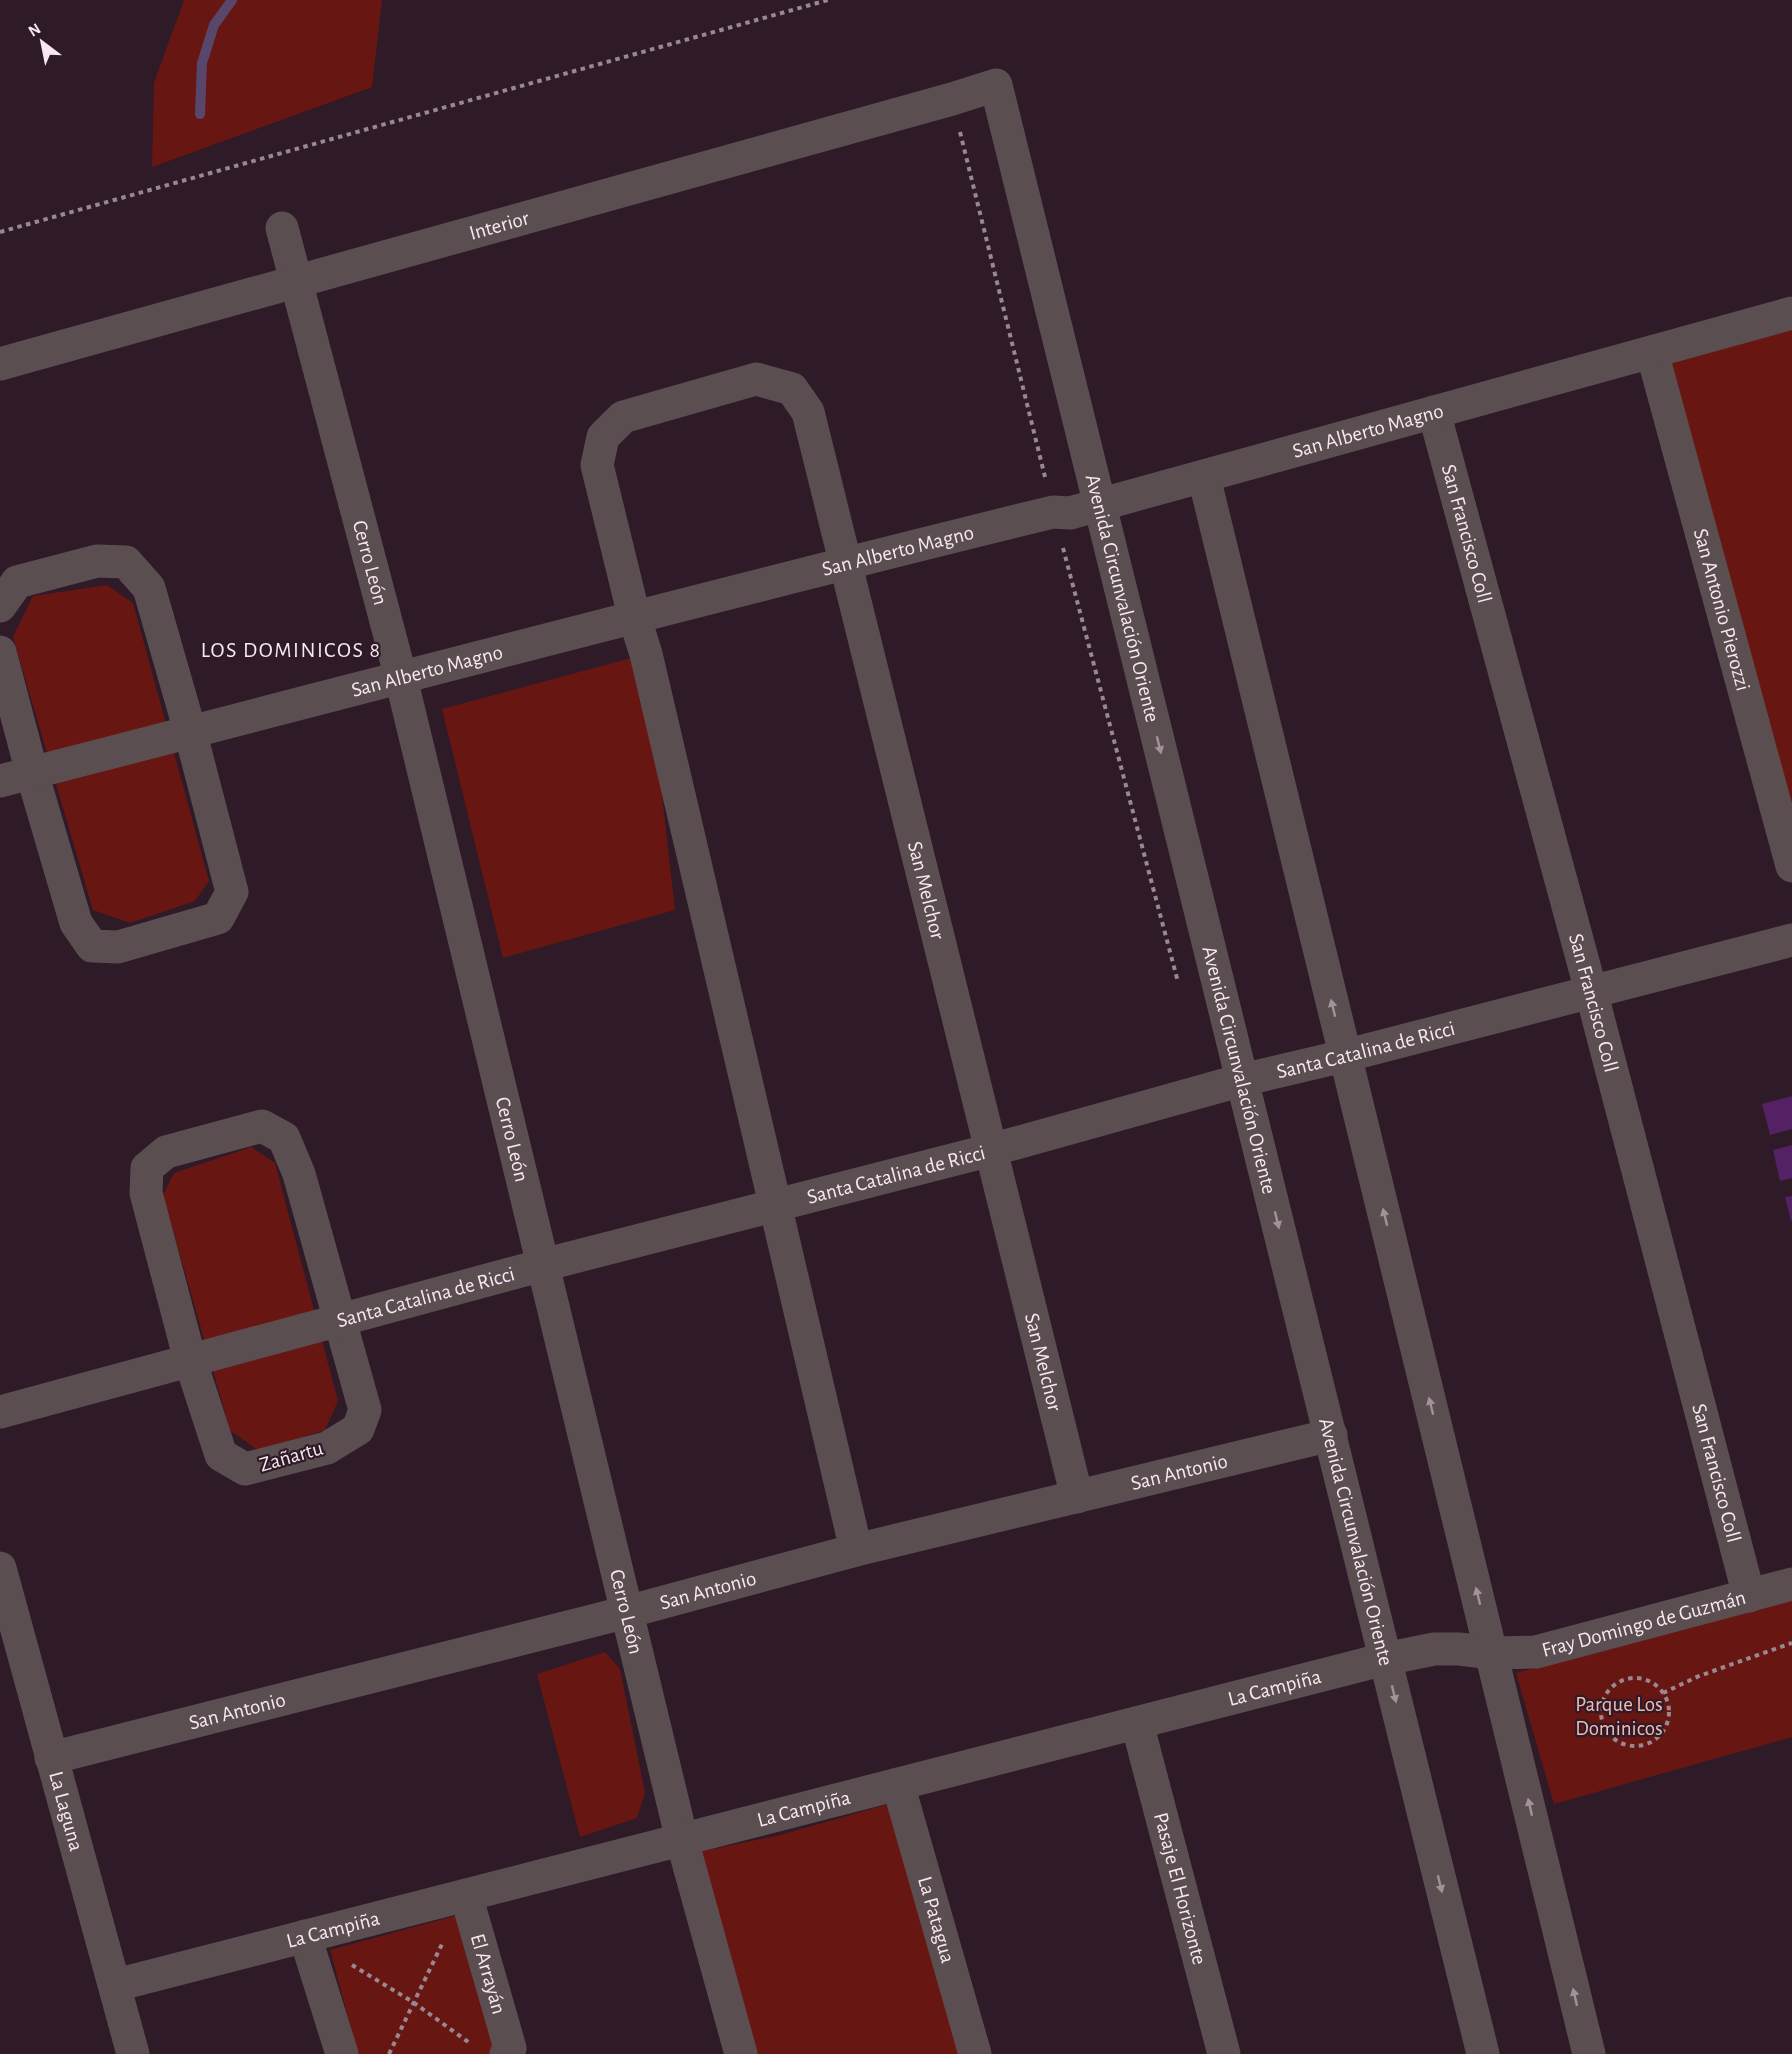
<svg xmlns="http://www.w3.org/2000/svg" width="1792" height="2054" viewBox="0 0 1792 2054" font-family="'Alegreya Sans',sans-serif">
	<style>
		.green { fill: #681612 }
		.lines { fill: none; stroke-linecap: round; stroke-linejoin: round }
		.stream { stroke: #58466b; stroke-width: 10 }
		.building { fill: #542264 }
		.path { stroke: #998792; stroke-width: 4; stroke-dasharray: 4.5 4.5; stroke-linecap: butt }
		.street { stroke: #5b4e51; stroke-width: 33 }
		.oneway { fill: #a19399 }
		.labels { text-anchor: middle; stroke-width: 4.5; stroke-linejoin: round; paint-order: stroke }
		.street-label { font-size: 21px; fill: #f7e8f1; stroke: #2f1a27 }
		.park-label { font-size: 21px; fill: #efbcb5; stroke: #2f1a27 }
		.neighbourhood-label { font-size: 22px; letter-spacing: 1.5px; fill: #f7e8f1; stroke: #2f1a27 }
	</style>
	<rect width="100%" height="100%" fill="#2f1a27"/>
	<!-- green -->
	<g class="green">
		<polygon points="184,0 382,0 372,87 152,167 154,83"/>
		<polygon points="1792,325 1792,813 1666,358"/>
		<polygon points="107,585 133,603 209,881 195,901 130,923 93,910 13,637 33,596"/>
		<polygon points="646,654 675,910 503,958 442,709"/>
		<polygon points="251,1147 275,1163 338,1401 325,1430 259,1451 230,1430 163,1195 174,1173"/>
		<polygon points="1792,1600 1792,1737 1554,1804 1516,1673"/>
		<polygon points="605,1652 620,1669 645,1793 637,1818 580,1837 537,1674"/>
		<polygon points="889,1804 960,2054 752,2054 699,1852 780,1835"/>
		<polygon points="465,1913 500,2044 494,2054 358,2054 330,1950"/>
	</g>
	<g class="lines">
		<!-- stream -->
		<polyline class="stream" points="200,114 202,63 214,25 232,0"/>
	</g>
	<!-- building -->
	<g class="building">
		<polygon points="1792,1096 1792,1129 1770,1135 1762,1104"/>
		<polygon points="1792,1145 1792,1178 1780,1181 1773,1150"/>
		<polygon points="1792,1196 1792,1221 1791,1221 1785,1197"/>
	</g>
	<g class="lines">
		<!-- path -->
		<g class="path">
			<polyline points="960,132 1045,477"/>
			<polyline points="0,232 828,0"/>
			<polyline points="1063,548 1178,982"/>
			<circle cx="1635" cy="1712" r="34"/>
			<polyline points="1663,1693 1699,1676 1792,1643"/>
			<polyline points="352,1965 413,2002 471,2044"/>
			<polyline points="389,2054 442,1944"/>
		</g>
		<!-- street -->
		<g class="street">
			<path id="s1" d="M282 228 401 678 682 1840 741 2054"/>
			<path id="s2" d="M1652 352 1792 866"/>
			<path id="s3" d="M0 364 952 99 996 85 1483 2054"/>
			<path id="s4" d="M1434 412 1591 991 1749 1596"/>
			<path d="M1204 477C1332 1003 1463 1528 1589 2054"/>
			<polyline points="0,606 17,582 97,561 126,562 149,588 190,731 232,892 218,918 118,947 92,946 76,923 32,773 0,652"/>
			<path id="s5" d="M0 781C351 691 701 598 1053 512L1070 513 1792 313"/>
			<polygon points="262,1126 284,1138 299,1174 365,1410 358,1429 327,1448 245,1469 221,1455 190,1360 146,1193 147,1168 166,1152"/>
			<path id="s6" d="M0 1412 543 1265 991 1150 1242 1080 1344 1056 1792 940"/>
			<path id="s7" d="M856 1550 646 654 634 616 597 465 603 437 623 417 756 379 792 389 808 412 1077 1497"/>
			<path id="s8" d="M0 1568 133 2054"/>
			<path id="s9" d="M1137 1723 1224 2054"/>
			<path id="s10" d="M51 1758 627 1612 856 1550 1331 1435"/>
			<path id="s11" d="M898 1784 975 2054"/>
			<path id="s12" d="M466 1895 510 2048 506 2054"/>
			<polyline points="305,1936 342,2054"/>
			<path id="s13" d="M116 1985 1385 1659 1434 1649H1459L1493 1653 1536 1652 1792 1584"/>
		</g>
	</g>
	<!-- one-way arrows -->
	<defs><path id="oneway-solid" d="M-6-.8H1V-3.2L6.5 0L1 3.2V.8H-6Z" transform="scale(1.5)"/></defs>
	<g class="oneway">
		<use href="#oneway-solid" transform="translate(1159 745) rotate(76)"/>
		<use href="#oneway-solid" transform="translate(1333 1008) rotate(-104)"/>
		<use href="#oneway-solid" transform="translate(1385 1217) rotate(-104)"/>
		<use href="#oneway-solid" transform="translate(1277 1220) rotate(76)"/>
		<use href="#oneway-solid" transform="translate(1431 1406) rotate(-104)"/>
		<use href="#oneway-solid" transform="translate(1478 1596) rotate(-104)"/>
		<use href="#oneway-solid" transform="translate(1394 1694) rotate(76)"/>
		<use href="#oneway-solid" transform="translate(1530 1807) rotate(-103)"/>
		<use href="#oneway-solid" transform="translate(1440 1884) rotate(76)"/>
		<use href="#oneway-solid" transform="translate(1575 1997) rotate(-103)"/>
	</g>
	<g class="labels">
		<!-- street labels -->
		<g class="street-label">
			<text dy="7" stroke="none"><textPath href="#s3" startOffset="518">Interior</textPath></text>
			<text dy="7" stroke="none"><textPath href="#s5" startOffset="1413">San Alberto Magno</textPath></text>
			<text dy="7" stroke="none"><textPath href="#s4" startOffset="126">San Francisco Coll</textPath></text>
			<text dy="7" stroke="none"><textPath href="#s5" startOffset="927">San Alberto Magno</textPath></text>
			<text dy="7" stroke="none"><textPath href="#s1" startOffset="346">Cerro León</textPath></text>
			<text dy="7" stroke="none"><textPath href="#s3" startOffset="1563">Avenida Circunvalación Oriente</textPath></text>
			<text dy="7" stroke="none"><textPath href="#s2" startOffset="267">San Antonio Pierozzi</textPath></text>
			<text dy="7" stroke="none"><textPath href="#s5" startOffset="441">San Alberto Magno</textPath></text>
			<text dy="7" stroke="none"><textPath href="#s7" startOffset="1869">San Melchor</textPath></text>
			<text dy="7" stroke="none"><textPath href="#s4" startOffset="612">San Francisco Coll</textPath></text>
			<text dy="7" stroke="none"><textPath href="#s6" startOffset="1413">Santa Catalina de Ricci</textPath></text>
			<text dy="7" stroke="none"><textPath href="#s3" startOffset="2049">Avenida Circunvalación Oriente</textPath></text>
			<text dy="7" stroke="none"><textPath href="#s1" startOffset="940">Cerro León</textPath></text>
			<text dy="7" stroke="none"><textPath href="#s6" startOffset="927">Santa Catalina de Ricci</textPath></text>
			<text dy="7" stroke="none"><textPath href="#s6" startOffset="441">Santa Catalina de Ricci</textPath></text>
			<text dy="7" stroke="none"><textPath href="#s7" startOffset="2355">San Melchor</textPath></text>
			<text transform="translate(291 1456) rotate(-16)" y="7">Zañartu</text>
			<text dy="7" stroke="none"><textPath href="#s10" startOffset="1164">San Antonio</textPath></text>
			<text dy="7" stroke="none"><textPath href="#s4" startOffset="1098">San Francisco Coll</textPath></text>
			<text dy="7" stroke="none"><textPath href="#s3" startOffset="2535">Avenida Circunvalación Oriente</textPath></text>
			<text dy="7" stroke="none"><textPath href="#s10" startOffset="678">San Antonio</textPath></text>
			<text dy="7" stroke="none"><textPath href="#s1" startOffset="1426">Cerro León</textPath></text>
			<text dy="7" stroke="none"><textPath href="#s13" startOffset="1574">Fray Domingo de Guzmán</textPath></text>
			<text dy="7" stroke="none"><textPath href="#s13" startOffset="1196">La Campiña</textPath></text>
			<text dy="7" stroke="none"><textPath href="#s10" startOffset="192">San Antonio</textPath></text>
			<text dy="7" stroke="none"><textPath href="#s13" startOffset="710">La Campiña</textPath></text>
			<text dy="7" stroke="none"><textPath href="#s8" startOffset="252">La Laguna</textPath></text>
			<text dy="7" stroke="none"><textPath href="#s9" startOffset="171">Pasaje El Horizonte</textPath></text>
			<text dy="7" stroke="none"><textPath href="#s11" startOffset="141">La Patagua</textPath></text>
			<text dy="7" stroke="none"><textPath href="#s13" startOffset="224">La Campiña</textPath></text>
			<text dy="7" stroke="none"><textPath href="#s12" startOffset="82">El Arrayán</textPath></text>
		</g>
		<!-- park labels -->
		<g class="park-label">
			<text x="1619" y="1711">Parque Los<tspan x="1619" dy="24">Dominicos</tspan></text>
		</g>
		<!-- neighbourhood labels -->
		<g class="neighbourhood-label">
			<text x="291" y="657">LOS DOMINICOS 8</text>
		</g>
	</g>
	<!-- north arrow -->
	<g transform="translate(42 42) rotate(328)" stroke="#2f1a27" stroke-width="4.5" paint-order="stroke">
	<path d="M0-4.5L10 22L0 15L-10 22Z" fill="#f7e8f1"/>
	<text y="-9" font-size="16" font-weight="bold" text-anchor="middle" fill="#f7e8f1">N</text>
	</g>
</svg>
